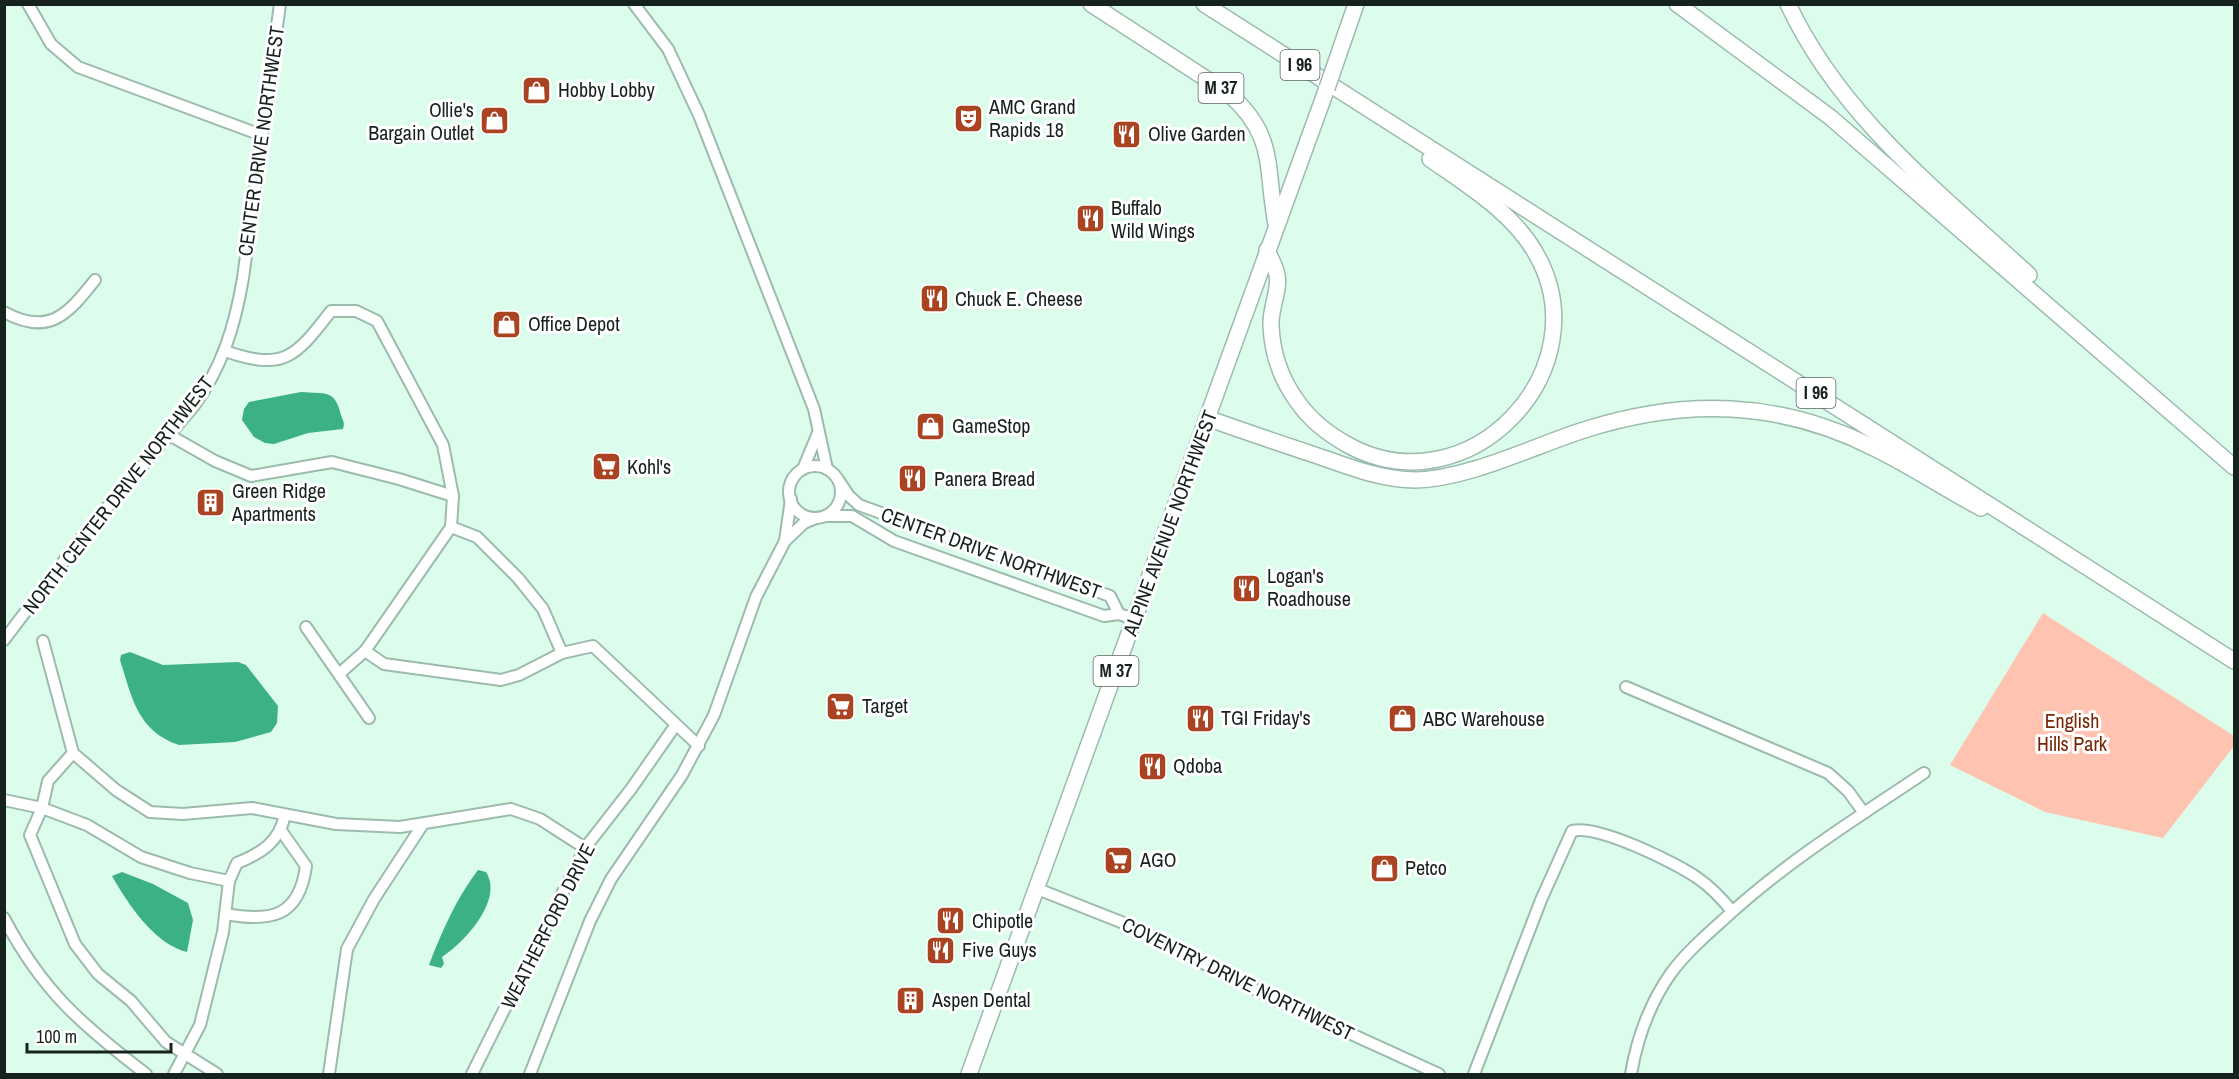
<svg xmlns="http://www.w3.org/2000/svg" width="2239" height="1079" viewBox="0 0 2239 1079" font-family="'Archivo Narrow',sans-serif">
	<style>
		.green { fill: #fec3b1 }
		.water { fill: #3cb185 }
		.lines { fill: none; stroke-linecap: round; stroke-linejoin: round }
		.minor-casing { stroke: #9cbbac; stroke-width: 14 }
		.highway-casing { stroke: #9cbbac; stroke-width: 18 }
		.minor { stroke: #fff; stroke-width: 10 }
		.highway { stroke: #fff; stroke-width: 15 }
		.highway-bridge-casing { stroke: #9cbbac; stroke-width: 18; stroke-linecap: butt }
		.highway-bridge { stroke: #fff; stroke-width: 15 }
		.labels { text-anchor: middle; stroke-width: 6; stroke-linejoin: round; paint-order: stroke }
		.shield { fill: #fff; stroke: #5c6461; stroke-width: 1.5 }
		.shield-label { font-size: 18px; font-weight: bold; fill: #16221d }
		.poi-label { font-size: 20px; fill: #16221d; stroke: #fff; text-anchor: start }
		.street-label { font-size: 20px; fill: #16221d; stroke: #fff }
		.park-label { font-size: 20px; fill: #792507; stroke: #fff }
	</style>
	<rect width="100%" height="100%" fill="#dcfcec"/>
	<!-- green -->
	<polygon class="green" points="2043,613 2234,736 2234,746 2163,838 2045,812 1950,765"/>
	<!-- water -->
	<g class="water">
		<path d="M301 392C325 394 335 389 341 415 343 421 345 422 343 429L308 433 274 444 265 443 254 437 242 420 244 409 249 402Z"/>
		<path d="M130 652 163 665 238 662 246 665 278 706 277 723 271 732 235 742 179 745C137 731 132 697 120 660L121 655Z"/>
		<path d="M478 870 486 872C504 900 464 943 442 957L444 964 441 968 429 965C442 931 456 899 478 870Z"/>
		<path d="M122 872 153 884 188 903 193 920 187 952C154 944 128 904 112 876Z"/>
	</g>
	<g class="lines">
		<defs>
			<g id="minor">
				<polyline points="28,4 51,44 78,67 261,135"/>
				<polyline points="634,4 668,49 699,115 814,409 827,469"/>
				<path d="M4 312C49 337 68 314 95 280"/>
				<path d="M225 351C285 372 296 356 331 311H356L377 321 443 445 453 496 451 527 365 651 339 674"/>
				<polyline points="171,436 215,461 251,476 332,462 399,479 453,496"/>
				<circle cx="815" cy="492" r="26"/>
				<polyline points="803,469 818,433"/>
				<polyline points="839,481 849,496 859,505 1110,596 1119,614"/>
				<polyline points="826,516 852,516 894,541 1104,616 1119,614 1134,619"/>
				<polyline points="451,527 477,537 518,578 543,609 562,653"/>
				<polyline points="785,541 804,523 816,518"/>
				<polyline points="306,627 369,718"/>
				<path d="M4 640 86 532 193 407C222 368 235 326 243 278L280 4"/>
				<polyline points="43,641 73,753 116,790 150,812 183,814 252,808 336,824 400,827 511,809 540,819 585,848"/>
				<polyline points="365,651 384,664 501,680 519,675 562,653 593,646 699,746"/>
				<polyline points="1626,687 1828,773 1848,791 1864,813"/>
				<polyline points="73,753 48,781 42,808 30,835 75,944 98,974 131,1001 166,1042 217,1074"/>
				<polyline points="4,800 42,808 87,825 141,857 190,873 229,881 223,932 200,1025 174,1074"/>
				<path d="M229 881 237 863C262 853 279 842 285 815"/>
				<polyline points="1035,888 1126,924 1272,998 1439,1074"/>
				<path d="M225 914C270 922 299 918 306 866L282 832"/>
				<path d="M4 918C42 991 82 1025 146 1074"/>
				<polyline points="329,1074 347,949 374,899 423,824"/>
				<polyline points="472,1074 585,848 631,789 675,726"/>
				<polyline points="530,1074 590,921 611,879 682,775 714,715 756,597 785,541 791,499"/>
				<path d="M1474 1074 1541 900 1572 831C1597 824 1677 863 1699 879 1712 888 1722 899 1732 911"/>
				<path d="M1631 1074C1637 1039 1650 1003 1671 973 1685 954 1704 937 1722 921 1783 864 1855 819 1924 773"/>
			</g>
			<g id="highway">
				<path d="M1091 4 1228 93C1277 136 1265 166 1276 224"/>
				<polyline points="1204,4 2234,661"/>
				<polyline points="1677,4 1830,117 2234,467"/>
				<path d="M1788 4C1840 116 1940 193 2029 275"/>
				<polyline points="1346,33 1356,4"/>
				<path d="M1267 250C1270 258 1276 267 1277 275 1280 290 1270 309 1271 325 1272 352 1281 379 1297 401 1310 420 1328 434 1348 445 1468 511 1604 369 1535 252 1512 212 1467 185 1430 159"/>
				<path d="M1207 418C1243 431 1279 443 1315 455 1347 466 1381 480 1415 480 1468 479 1534 446 1584 430 1685 398 1779 400 1874 448 1911 466 1945 489 1981 508"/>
				<polyline points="969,1074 1327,88"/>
			</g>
		</defs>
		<!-- minor casing -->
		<use href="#minor" class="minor-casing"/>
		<!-- highway casing -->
		<use href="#highway" class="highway-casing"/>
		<!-- minor -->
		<use href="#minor" class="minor"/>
		<!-- highway -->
		<use href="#highway" class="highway"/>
		<defs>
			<polyline id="highway-bridge" points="1327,88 1346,33"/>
		</defs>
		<!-- highway-bridge casing -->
		<use href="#highway-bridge" class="highway-bridge-casing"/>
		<!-- highway-bridge -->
		<use href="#highway-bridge" class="highway-bridge"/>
	</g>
	<!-- icons -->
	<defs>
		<symbol id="shop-square" viewBox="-11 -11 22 22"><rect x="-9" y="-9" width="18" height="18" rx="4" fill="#aa4322" stroke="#fff"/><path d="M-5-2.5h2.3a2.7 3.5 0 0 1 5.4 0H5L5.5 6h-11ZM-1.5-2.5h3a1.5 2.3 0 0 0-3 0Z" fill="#fff"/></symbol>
		<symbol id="theatre-square" viewBox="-11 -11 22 22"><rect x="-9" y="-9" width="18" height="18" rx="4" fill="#aa4322" stroke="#fff"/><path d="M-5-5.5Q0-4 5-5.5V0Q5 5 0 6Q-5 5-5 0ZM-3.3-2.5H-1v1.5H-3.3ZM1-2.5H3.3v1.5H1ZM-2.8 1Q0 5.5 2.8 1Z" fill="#fff"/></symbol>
		<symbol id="restaurant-square" viewBox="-11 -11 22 22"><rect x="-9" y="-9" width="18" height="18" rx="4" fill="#aa4322" stroke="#fff"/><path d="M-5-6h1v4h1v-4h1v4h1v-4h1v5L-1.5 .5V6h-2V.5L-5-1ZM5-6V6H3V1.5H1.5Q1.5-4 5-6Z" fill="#fff"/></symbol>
		<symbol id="supermarket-square" viewBox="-11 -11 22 22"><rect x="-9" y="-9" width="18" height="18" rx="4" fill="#aa4322" stroke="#fff"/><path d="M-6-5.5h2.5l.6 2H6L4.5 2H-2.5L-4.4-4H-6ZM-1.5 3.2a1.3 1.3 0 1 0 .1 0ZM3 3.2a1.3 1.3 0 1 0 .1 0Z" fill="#fff"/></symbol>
		<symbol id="building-square" viewBox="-11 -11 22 22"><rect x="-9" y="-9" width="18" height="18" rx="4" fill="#aa4322" stroke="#fff"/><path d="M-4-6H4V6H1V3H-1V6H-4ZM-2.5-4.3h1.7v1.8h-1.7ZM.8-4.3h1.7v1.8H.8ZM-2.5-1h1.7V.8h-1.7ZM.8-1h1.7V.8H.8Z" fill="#fff"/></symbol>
	</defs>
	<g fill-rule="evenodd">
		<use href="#shop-square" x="520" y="74" width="33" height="33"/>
		<use href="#theatre-square" x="952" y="102" width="33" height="33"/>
		<use href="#shop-square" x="478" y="104" width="33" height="33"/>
		<use href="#restaurant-square" x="1110" y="118" width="33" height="33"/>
		<use href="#restaurant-square" x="1074" y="202" width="33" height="33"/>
		<use href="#restaurant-square" x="918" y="282" width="33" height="33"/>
		<use href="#shop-square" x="490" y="308" width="33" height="33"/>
		<use href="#shop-square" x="914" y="410" width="33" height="33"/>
		<use href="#supermarket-square" x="590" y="450" width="33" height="33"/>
		<use href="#restaurant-square" x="896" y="462" width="33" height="33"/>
		<use href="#building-square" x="194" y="486" width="33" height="33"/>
		<use href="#restaurant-square" x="1230" y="572" width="33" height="33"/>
		<use href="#supermarket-square" x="824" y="690" width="33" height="33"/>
		<use href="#restaurant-square" x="1184" y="702" width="33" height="33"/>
		<use href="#shop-square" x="1386" y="702" width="33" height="33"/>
		<use href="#restaurant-square" x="1136" y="750" width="33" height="33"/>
		<use href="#supermarket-square" x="1102" y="844" width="33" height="33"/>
		<use href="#shop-square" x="1368" y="852" width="33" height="33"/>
		<use href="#restaurant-square" x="934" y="904" width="33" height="33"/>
		<use href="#restaurant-square" x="924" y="934" width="33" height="33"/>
		<use href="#building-square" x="894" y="984" width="33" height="33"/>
	</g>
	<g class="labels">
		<!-- shield labels -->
		<g class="shield">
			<rect x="1280.5" y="50" width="39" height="30" rx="4.5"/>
			<rect x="1198.5" y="73" width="45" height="30" rx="4.5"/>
			<rect x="1796.5" y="378" width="39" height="30" rx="4.5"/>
			<rect x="1093.5" y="656" width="45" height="30" rx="4.5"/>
		</g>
		<g class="shield-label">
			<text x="1300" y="71">I 96</text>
			<text x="1221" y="94">M 37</text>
			<text x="1816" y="399">I 96</text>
			<text x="1116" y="677">M 37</text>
		</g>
		<!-- poi labels -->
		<g class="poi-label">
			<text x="558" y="97">Hobby Lobby</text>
			<text x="989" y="114">AMC Grand<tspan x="989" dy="23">Rapids 18</tspan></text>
			<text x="474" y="117" text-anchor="end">Ollie's<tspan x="474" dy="23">Bargain Outlet</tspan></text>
			<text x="1148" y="141">Olive Garden</text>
			<text x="1111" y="215">Buffalo<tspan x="1111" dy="23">Wild Wings</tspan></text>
			<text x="955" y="306">Chuck E. Cheese</text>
			<text x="528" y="331">Office Depot</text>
			<text x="952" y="433">GameStop</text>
			<text x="627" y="474">Kohl's</text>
			<text x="934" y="486">Panera Bread</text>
			<text x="232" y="498">Green Ridge<tspan x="232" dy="23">Apartments</tspan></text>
			<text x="1267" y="583">Logan's<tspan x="1267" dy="23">Roadhouse</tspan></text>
			<text x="862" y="713">Target</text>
			<text x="1221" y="725">TGI Friday's</text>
			<text x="1423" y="726">ABC Warehouse</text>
			<text x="1173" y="773">Qdoba</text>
			<text x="1140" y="867">AGO</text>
			<text x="1405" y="875">Petco</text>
			<text x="972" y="928">Chipotle</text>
			<text x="962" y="957">Five Guys</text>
			<text x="932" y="1007">Aspen Dental</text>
		</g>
		<!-- street labels -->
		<g class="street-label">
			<text transform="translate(261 141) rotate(-82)" y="7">CENTER DRIVE NORTHWEST</text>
			<text transform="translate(118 495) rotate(-52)" y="7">NORTH CENTER DRIVE NORTHWEST</text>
			<text transform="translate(1170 523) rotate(-70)" y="7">ALPINE AVENUE NORTHWEST</text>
			<text transform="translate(991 553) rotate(20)" y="7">CENTER DRIVE NORTHWEST</text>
			<text transform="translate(548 926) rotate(-63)" y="7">WEATHERFORD DRIVE</text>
			<text transform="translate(1238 979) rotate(26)" y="7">COVENTRY DRIVE NORTHWEST</text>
		</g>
		<!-- park labels -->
		<g class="park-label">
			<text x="2072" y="728">English<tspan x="2072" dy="23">Hills Park</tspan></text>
		</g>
	</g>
	<!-- border -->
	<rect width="2239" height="1079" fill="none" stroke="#16221d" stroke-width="12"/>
	<!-- scale -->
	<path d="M27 1043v9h144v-9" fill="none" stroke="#16221d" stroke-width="3"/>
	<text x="36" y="1043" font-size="18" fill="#16221d" stroke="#ffffff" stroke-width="4.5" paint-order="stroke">100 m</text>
</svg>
